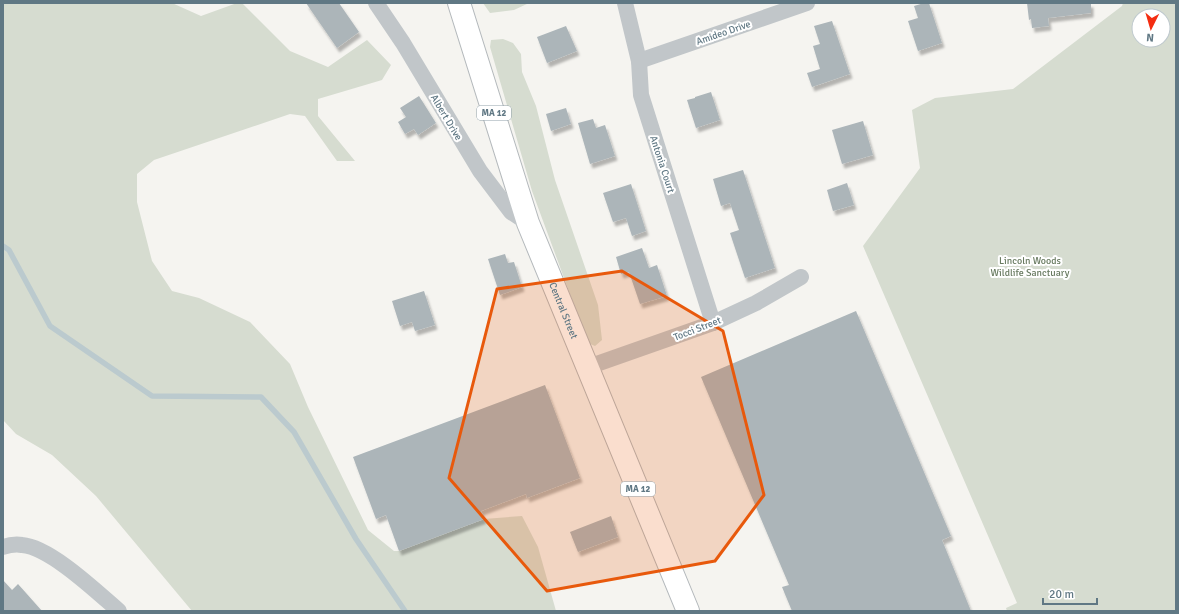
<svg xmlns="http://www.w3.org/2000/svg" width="1179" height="614" viewBox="0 0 1179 614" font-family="Signika,sans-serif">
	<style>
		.green { fill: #d6dcd0; fill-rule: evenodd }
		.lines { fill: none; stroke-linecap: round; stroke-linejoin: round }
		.stream { stroke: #bbcace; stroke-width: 5.5 }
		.building { fill: #acb5b9; filter: url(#shadow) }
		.primary-casing { stroke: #b4b9bc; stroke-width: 24 }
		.street { stroke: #c1c6c9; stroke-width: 16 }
		.primary { stroke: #fff; stroke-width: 22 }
		.marked { fill: #e8590c; fill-opacity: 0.2; stroke: #e8590c; stroke-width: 3; stroke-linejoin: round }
		.labels { text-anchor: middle; stroke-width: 4; stroke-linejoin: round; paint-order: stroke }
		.shield { fill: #fff; stroke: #90a0a9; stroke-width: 1 }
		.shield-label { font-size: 9px; font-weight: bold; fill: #607884 }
		.street-label { font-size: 10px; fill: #607884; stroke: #fff }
		.park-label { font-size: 10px; fill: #687a60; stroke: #fff }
	</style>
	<defs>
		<filter id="shadow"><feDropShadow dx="2.5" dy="4.5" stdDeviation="1" flood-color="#0004"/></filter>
	</defs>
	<rect width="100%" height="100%" fill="#f5f4f0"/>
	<!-- green -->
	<g class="green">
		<polygon points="3,3 172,3 201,16 237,3 242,3 290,51 328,67 367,40 391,65 382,80 318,99 318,116 355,161 337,161 305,116 290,114 154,160 137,174 137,202 152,261 172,291 199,298 250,322 290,364 308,407 368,530 394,551 399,551 484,519 522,516 538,547 556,611 192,611 96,496 52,455 16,434 3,420"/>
		<polygon points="483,3 529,3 514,10 490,13"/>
		<path d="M1123 3H1176V611H1007L1006 608 1017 603 863 246 920 168 912 110 935 98 1013 89 1122 6ZM1139 16H1163V40H1139Z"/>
		<polygon points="503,39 513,43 521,54 522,72 536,106 555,180 598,305 602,340 595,346 588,343 532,191 490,47 491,40"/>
	</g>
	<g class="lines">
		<!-- stream -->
		<polyline class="stream" points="3,246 9,250 50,326 152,396 261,397 294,432 356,539 405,611"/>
	</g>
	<!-- building -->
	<g class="building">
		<polygon points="306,3 339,3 359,32 337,48"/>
		<polygon points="924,3 929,3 942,43 918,51 908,21 918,18 914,6"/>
		<polygon points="1027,3 1091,3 1091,13 1048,18 1049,26 1032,28 1031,19 1029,20"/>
		<polygon points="832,21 850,74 812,87 807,73 820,69 813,46 820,44 814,26"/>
		<polygon points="566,26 577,51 547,63 537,37"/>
		<polygon points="711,92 720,120 696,128 687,100 695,98 695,97"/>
		<polygon points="419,96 436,123 418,135 414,129 405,134 398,122 406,117 400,108"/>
		<polygon points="566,108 571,124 551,131 546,114"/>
		<polygon points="593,119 596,128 605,125 615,156 590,164 578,123"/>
		<polygon points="863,121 873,155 842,164 832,130"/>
		<polygon points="743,170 775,268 745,278 730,233 739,230 730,203 721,206 713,179"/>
		<polygon points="847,183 854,205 833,211 827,190"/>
		<polygon points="631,184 646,231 632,236 626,218 613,222 603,193"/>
		<polygon points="642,248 649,268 657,265 667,296 640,304 629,272 621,274 616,257"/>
		<polygon points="505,254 508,263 514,262 522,287 500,295 488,259"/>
		<polygon points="424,291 435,325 415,331 412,322 400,326 392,301"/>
		<polygon points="856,311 951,536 942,540 971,611 792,611 782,587 789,585 701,377"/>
		<polygon points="545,385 580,478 527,498 526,494 481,511 484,519 399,551 386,515 376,519 353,457"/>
		<polygon points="611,516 618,537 578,552 570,532"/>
		<polygon points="3,580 12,590 18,584 42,611 3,611"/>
	</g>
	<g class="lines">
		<defs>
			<g id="primary">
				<path id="s1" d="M459 3 528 223 688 611"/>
			</g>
		</defs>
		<!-- primary casing -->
		<use href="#primary" class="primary-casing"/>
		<!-- street -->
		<g class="street">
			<polyline points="376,3 403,43 480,171 511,212 528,223"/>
			<polyline points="625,3 639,61 641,95 713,323"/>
			<polyline points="639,61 807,3"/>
			<polyline points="588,367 713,323 756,303 801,277"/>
			<path d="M3 547C9 545 16 544 22 545 50 547 97 592 119 611"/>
		</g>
		<!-- primary -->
		<use href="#primary" class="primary"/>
	</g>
	<!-- marked area -->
	<path class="marked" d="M622 271 723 331 764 495 715 561 547 591 449 478 497 289Z"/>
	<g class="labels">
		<!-- shield labels -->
		<g class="shield">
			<rect x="477" y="106" width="34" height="14" rx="3"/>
			<rect x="621" y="482" width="34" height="14" rx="3"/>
		</g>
		<g class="shield-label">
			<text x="494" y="116">MA 12</text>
			<text x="638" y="492">MA 12</text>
		</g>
		<!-- street labels -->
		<g class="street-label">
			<text transform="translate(723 32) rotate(-19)" y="4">Amideo Drive</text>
			<text transform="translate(447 117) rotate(59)" y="4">Albert Drive</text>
			<text transform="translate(663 164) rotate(72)" y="4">Antonia Court</text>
			<text dy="4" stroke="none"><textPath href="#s1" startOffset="325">Central Street</textPath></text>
			<text transform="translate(697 328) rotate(-21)" y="4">Tocci Street</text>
		</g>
		<!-- park labels -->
		<g class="park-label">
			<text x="1030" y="264">Lincoln Woods<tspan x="1030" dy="12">Wildlife Sanctuary</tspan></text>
		</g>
	</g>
	<!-- border -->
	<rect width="1179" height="614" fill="none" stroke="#607884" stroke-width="8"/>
	<!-- north arrow -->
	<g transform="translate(1151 28) rotate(185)"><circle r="19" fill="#ffffff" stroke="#bfc9ce"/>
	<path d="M0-3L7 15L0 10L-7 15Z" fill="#f42d11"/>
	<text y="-6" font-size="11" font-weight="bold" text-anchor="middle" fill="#607884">N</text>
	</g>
	<!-- scale -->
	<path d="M1043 598v6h54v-6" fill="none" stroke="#607884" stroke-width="2"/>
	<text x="1049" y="598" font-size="12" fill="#607884" stroke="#ffffff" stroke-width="3" paint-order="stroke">20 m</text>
</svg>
